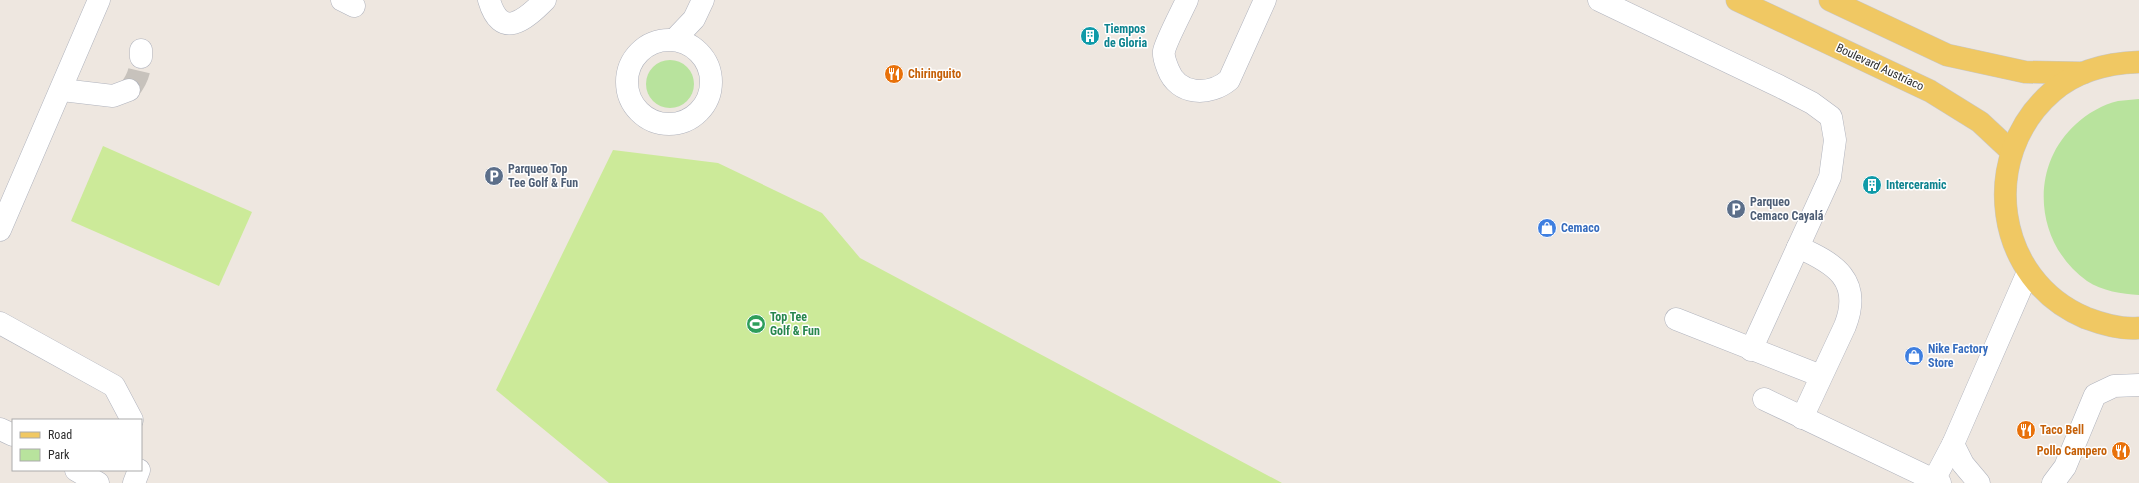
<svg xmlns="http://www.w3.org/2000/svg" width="2139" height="483" viewBox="0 0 2139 483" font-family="'Roboto Condensed',sans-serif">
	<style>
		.green { fill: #b8e39d }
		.pitch { fill: #ccea99 }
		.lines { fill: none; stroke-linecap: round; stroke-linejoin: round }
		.minor-tunnel { stroke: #c7c2bc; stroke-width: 22; stroke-dasharray: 22 11; stroke-linecap: butt }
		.minor-casing { stroke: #b0b3bd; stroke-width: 23 }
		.major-casing { stroke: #c8c8c8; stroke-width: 23 }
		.minor { stroke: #fff; stroke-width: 22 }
		.major { stroke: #f0c863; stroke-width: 22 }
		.labels { text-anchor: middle; stroke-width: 3; stroke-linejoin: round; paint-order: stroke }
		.culture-label { font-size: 12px; font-weight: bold; fill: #0d838f; stroke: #fff; text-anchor: start }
		.street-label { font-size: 12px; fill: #2d2d2d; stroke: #fff }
		.food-label { font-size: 12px; font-weight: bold; fill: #c56008; stroke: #fff; text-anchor: start }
		.service-label { font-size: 12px; font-weight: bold; fill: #4e5e75; stroke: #fff; text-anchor: start }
		.shop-label { font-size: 12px; font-weight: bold; fill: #366cbe; stroke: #fff; text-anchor: start }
		.leisure-label { font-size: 12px; font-weight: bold; fill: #27864d; stroke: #fff; text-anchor: start }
	</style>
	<rect width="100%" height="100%" fill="#eee7e0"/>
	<!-- green -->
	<g class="green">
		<circle cx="670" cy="84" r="24"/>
		<path d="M2139 99V295C2122 294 2102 291 2087 281 2035 244 2028 167 2076 124 2087 114 2103 104 2118 101 2125 100 2132 100 2139 99Z"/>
	</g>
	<!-- pitch -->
	<g class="pitch">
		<polygon points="103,146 252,212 219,286 71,221"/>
		<polygon points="613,150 718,163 822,213 860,258 1282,483 609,483 496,390"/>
	</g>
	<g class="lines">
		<!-- minor-tunnel -->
		<path class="minor-tunnel" d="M129 90C138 79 140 71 141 57"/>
		<defs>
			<g id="minor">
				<polyline points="342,0 354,6"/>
				<path d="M489 0C501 41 525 20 545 0"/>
				<path d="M1187 0C1182 11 1166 41 1164 51 1163 56 1166 64 1168 69 1178 96 1210 96 1229 80L1265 0"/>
				<polyline points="1599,0 1779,86 1812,103 1831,117 1835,140 1830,177 1751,350"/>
				<polyline points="674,40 694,19 703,0"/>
				<circle cx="669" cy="82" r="42"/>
				<polyline points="141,57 141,50"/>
				<polyline points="62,90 113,96 129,90"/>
				<polyline points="0,230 99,0"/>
				<path d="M1798 247C1834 263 1863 280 1845 326L1802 418"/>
				<polyline points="1676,319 1821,376"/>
				<polyline points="0,323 114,386 132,420"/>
				<polyline points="1764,399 1940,483"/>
				<polyline points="0,429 13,435"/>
				<polyline points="1953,444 1963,464 1979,483"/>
				<polyline points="76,470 98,483"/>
				<polyline points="1934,480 1953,444 2028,272"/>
				<polyline points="134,483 139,470"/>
				<polyline points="2053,483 2065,467 2095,395 2114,386 2139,385"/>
			</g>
			<g id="major">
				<polyline points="1737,0 1930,91 1980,122 2011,151"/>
				<polyline points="1830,0 1947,55 2025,72 2083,73"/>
				<path d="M2139 62C2108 63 2076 71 2052 92 1978 156 1994 280 2086 318 2102 324 2121 330 2139 328"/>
			</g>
		</defs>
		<!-- minor casing -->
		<use href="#minor" class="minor-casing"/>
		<!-- major casing -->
		<use href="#major" class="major-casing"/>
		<!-- minor -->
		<use href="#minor" class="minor"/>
		<!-- major -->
		<use href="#major" class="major"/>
	</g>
	<!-- icons -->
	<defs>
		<symbol id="building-disc" viewBox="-11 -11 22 22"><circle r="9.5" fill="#0f9aa8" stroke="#fff"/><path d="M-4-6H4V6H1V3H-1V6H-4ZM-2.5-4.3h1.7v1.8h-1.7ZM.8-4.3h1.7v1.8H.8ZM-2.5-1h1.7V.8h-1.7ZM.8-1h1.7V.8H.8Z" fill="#fff"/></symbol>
		<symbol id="restaurant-disc" viewBox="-11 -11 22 22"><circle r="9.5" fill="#e8710a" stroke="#fff"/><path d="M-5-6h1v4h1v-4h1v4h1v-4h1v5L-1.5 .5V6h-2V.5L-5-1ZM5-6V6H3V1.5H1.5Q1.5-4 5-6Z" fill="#fff"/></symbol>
		<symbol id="parking-disc" viewBox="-11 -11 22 22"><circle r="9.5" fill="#5c6f8a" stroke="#fff"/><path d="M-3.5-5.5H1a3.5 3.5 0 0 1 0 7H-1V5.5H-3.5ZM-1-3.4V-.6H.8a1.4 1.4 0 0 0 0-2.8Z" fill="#fff"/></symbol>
		<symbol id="shop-disc" viewBox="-11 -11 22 22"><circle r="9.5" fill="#3f7fe0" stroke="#fff"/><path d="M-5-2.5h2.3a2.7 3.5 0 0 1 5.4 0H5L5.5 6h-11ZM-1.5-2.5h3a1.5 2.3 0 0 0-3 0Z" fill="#fff"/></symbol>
		<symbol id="stadium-disc" viewBox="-11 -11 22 22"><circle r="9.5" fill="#2e9e5b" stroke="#fff"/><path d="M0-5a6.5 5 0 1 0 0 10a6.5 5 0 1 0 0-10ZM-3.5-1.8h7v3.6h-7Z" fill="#fff"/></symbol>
	</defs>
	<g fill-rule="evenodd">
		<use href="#building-disc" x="1079" y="25" width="22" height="22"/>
		<use href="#restaurant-disc" x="883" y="63" width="22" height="22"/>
		<use href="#parking-disc" x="483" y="165" width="22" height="22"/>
		<use href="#building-disc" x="1861" y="174" width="22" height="22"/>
		<use href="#parking-disc" x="1725" y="198" width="22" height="22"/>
		<use href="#shop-disc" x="1536" y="217" width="22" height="22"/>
		<use href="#stadium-disc" x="745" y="313" width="22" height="22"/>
		<use href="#shop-disc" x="1903" y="345" width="22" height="22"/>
		<use href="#restaurant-disc" x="2015" y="419" width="22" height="22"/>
		<use href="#restaurant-disc" x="2110" y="440" width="22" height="22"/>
	</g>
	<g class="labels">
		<!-- culture labels -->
		<g class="culture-label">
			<text x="1104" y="33">Tiempos<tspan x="1104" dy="14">de Gloria</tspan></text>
			<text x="1886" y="189">Interceramic</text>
		</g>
		<!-- street labels -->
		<g class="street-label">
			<text transform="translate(1880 67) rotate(25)" y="4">Boulevard Austríaco</text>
		</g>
		<!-- food labels -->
		<g class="food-label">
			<text x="908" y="78">Chiringuito</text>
			<text x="2040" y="434">Taco Bell</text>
			<text x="2107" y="455" text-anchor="end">Pollo Campero</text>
		</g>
		<!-- service labels -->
		<g class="service-label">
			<text x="508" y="173">Parqueo Top<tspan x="508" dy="14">Tee Golf &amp; Fun</tspan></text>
			<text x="1750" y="206">Parqueo<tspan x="1750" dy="14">Cemaco Cayalá</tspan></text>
		</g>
		<!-- shop labels -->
		<g class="shop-label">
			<text x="1561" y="232">Cemaco</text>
			<text x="1928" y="353">Nike Factory<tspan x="1928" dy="14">Store</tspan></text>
		</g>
		<!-- leisure labels -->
		<g class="leisure-label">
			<text x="770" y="321">Top Tee<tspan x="770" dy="14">Golf &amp; Fun</tspan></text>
		</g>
	</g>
	<!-- legend -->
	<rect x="12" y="419" width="130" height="52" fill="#ffffff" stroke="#ababab"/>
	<rect x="20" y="432" width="20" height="6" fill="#f0c863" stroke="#ababab"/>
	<text x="48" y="439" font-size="12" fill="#2d2d2d">Road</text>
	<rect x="20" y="449" width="20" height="12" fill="#b8e39d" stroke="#ababab"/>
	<text x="48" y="459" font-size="12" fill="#2d2d2d">Park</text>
</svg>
